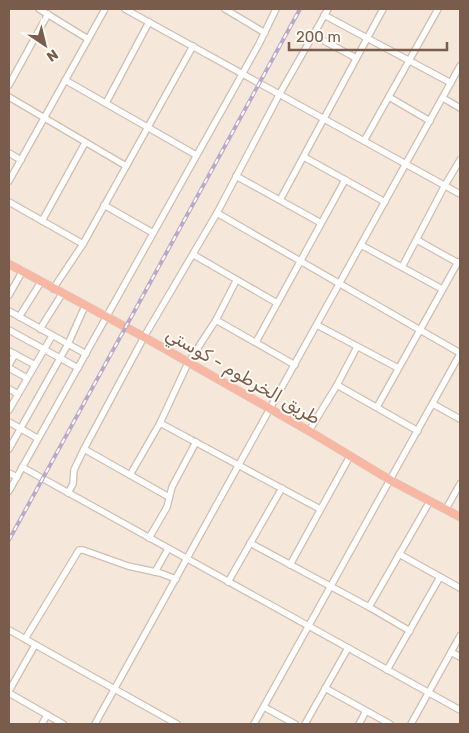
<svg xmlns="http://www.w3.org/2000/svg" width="469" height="733" viewBox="0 0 469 733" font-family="Rubik,Vazirmatn,sans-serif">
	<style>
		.residential { fill: #f5e8da }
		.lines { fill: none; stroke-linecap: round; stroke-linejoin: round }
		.minor-casing { stroke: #d1beb0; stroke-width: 8 }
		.highway-casing { stroke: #dad1cd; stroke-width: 9 }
		.minor { stroke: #fff; stroke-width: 5.5 }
		.highway { stroke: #f7b7a3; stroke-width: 8 }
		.rail-casing { stroke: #b9a8c9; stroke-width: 4 }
		.rail { stroke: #fffaf3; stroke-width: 2; stroke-dasharray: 5.5; stroke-linecap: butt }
		.labels { text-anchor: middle; stroke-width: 4; stroke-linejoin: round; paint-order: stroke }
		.street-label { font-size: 18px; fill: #7a5c4d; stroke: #fffaf3 }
	</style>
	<rect width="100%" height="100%" fill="#fdf6ec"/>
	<!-- residential -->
	<rect class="residential" x="9" y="9" width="451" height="715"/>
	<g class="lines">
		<defs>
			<g id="minor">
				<polyline points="39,9 88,39"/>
				<polyline points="125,9 460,194"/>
				<polyline points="225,9 265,33"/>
				<polyline points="324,15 451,83"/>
				<polyline points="313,35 356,58"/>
				<polyline points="65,80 196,155"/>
				<polyline points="9,85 48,14"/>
				<polyline points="9,97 126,166"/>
				<polyline points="389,97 430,121"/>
				<polyline points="443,98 460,108"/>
				<polyline points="106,103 149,22"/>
				<polyline points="364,141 438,9"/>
				<polyline points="9,153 21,160"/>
				<polyline points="304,157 385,202"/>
				<polyline points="236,176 321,223"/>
				<polyline points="9,181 105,9"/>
				<polyline points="280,200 383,9"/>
				<polyline points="9,202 83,244"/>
				<polyline points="104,205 153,233"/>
				<polyline points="217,213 460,353"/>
				<polyline points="42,221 85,143"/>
				<polyline points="417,240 460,264"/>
				<polyline points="361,245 442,289"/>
				<polyline points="194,255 277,303"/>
				<polyline points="402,267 445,185 460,160"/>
				<polyline points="53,289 83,244 193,46"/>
				<polyline points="9,295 22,272"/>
				<polyline points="9,311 86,354"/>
				<polyline points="19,317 41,282"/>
				<polyline points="216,320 295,365"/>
				<polyline points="317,325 398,368"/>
				<polyline points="40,329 62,294"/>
				<polyline points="9,330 78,368"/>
				<polyline points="256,342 345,180"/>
				<polyline points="9,351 35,365"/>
				<polyline points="9,365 15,354"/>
				<polyline points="9,368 27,378"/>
				<polyline points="337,385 418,431"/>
				<polyline points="9,389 18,394"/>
				<polyline points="433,404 460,419"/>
				<polyline points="377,407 458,262"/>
				<polyline points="9,410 52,336"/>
				<polyline points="9,422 37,438"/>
				<polyline points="160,423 320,509"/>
				<polyline points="309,431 337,385 357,347"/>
				<polyline points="9,449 68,344 85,306"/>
				<polyline points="84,449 169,497"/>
				<polyline points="22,467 460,710"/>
				<polyline points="9,473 17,477"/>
				<polyline points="130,475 160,423 188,363 216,320 236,281"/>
				<polyline points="9,491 259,44 276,9"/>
				<polyline points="68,493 73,484 74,470 84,449 144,337 217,213 279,95 328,9"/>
				<polyline points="446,509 460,484"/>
				<polyline points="149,538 167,507 172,487 196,442"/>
				<polyline points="250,543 369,607 410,631"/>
				<polyline points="399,554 460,588"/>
				<polyline points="290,565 350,456"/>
				<polyline points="155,572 168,549"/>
				<polyline points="228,582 282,488"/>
				<polyline points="369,607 430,501"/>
				<polyline points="9,630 177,724"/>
				<polyline points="25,639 79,550 83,550 128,566 160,573 176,579"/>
				<polyline points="451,652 460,657"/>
				<polyline points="387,670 440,577"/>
				<polyline points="325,688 390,724"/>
				<polyline points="9,691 35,645"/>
				<polyline points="9,693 63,724"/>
				<polyline points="264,707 295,724"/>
				<polyline points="42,724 47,715"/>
				<polyline points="95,724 460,66"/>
				<polyline points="254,724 460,354"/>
				<polyline points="305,724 348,648"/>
				<polyline points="359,724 366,711"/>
				<polyline points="411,724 460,636"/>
			</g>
			<polyline id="highway" points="9,264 144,337 309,431 390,480 460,517"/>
		</defs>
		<!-- minor casing -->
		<use href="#minor" class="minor-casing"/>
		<!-- highway casing -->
		<use href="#highway" class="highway-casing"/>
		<!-- minor -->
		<use href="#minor" class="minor"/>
		<!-- highway -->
		<use href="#highway" class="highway"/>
		<defs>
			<polyline id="rail" points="9,540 300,9"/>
		</defs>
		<!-- rail casing -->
		<use href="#rail" class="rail-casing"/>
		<!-- rail -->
		<use href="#rail" class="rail"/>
	</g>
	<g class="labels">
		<!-- street labels -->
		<g class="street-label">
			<text transform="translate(243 376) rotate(30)" y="6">طريق الخرطوم - كوستي</text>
		</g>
	</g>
	<!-- border -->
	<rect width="469" height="733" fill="none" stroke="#7a5c4d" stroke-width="20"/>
	<!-- north arrow -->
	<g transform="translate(45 45) rotate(145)" stroke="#fffaf3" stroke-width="4" paint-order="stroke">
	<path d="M0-4L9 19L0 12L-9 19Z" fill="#7a5c4d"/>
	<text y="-8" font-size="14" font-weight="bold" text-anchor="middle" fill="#7a5c4d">N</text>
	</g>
	<!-- scale -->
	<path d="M289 42v8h158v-8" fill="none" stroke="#7a5c4d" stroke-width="2.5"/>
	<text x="296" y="42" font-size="15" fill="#7a5c4d" stroke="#fffaf3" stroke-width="4" paint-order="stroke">200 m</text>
</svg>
